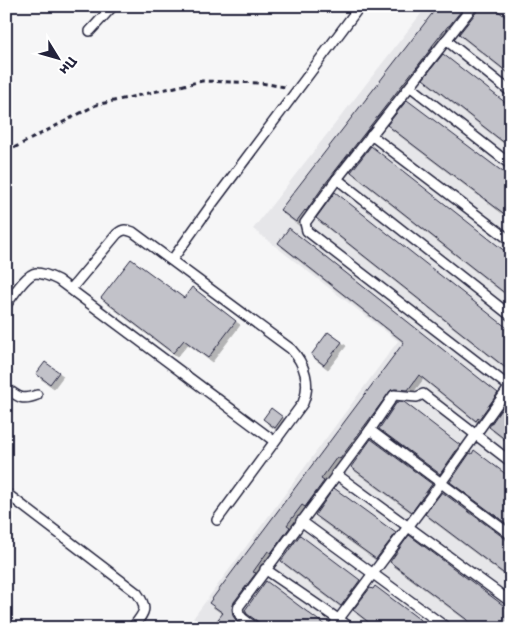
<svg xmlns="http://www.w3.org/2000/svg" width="517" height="634" viewBox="0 0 517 634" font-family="'Shantell Sans',sans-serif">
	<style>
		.built { fill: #e6e6e9 }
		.building { fill: #c2c2c9; stroke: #22223b; filter: url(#shadow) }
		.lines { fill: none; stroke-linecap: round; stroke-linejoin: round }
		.lane-casing { stroke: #22223b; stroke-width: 12 }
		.path { stroke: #22223b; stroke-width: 3; stroke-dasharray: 5 4; stroke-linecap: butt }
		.lane { stroke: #fff; stroke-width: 9 }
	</style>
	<defs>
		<filter id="shadow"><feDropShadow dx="4" dy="4" stdDeviation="0" flood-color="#0004"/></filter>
	</defs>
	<rect width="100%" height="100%" fill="#f6f6f7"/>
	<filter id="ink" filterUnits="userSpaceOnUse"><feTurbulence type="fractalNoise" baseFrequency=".02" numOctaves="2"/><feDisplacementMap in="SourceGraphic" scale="10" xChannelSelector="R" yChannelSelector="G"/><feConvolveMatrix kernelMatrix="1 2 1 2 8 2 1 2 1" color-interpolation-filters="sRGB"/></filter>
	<g filter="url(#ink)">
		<!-- built -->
		<polygon class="built" points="427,6 511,6 511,628 186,628 398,341 253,229"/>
		<!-- building -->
		<g class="building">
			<polygon points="438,6 465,6 449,26 448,26 432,46 433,46 413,72 413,71 325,184 306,211 305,210 296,222 280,210"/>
			<polygon points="479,6 492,6 511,21 511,75 459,34 478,10"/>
			<polygon points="443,54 511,107 511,148 423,79"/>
			<polygon points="407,100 511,178 511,219 387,125"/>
			<polygon points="371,146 511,256 511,298 351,172"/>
			<polygon points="335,192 511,331 511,372 316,218"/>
			<polygon points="289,228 498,393 479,419 478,418 476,421 419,375 408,390 395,389 391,390 340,459 337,457 321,479 324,481 305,507 302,505 287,525 290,527 271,553 268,551 253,572 256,573 234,602 232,609 233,616 238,623 245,628 211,628 223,613 209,603 404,342 278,243"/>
			<polygon points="131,259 184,298 192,287 236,321 208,358 184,340 173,353 101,298"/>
			<polygon points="328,332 342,342 324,365 311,355"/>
			<polygon points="45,362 59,372 50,384 36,374"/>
			<polygon points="507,401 511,403 511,444 489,427"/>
			<polygon points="397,402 404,402 460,445 440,474 379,429"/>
			<polygon points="271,408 283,417 275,428 263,419"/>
			<polygon points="371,439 432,484 412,512 351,467"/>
			<polygon points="474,450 511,478 511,527 450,482 470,453 472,454"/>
			<polygon points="334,488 396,533 376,559 315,515"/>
			<polygon points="442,492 507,540 511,541 511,579 425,514"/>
			<polygon points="300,535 360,580 341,606 281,561"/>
			<polygon points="409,535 511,611 511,628 478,628 390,562"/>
			<polygon points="266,581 326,626 326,628 262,628 260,623 247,614 245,610"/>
			<polygon points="375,586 431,628 376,628 353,610 370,588 373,589"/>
		</g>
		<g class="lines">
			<defs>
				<g id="lane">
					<polyline points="473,6 337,179 305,223 307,231 511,388"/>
					<polyline points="90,31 113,6"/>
					<polyline points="446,40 511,92"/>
					<polyline points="411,87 511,165"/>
					<polyline points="371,135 511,241"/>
					<polyline points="337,179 511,316"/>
					<polyline points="172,260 212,204 360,6"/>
					<path d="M71 289 117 234C123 229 126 229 133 232L291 349C305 364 311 384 303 403L217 520"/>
					<path d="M6 305C12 297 26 274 36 273 43 273 52 277 58 280L274 441"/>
					<path d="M6 388C18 397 22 401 37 395"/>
					<polyline points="370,430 511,535"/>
					<polyline points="336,474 511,602"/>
					<path d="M6 493 137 593C149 609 144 613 132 628"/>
					<polyline points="301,521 447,628"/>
					<polyline points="265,569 351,628"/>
					<path d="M256 628C248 622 235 616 239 606L370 430 394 395 417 397 423 394 511 462"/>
					<polyline points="332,628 441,483 511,385"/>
				</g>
			</defs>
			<!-- lane casing -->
			<use href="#lane" class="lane-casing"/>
			<!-- path -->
			<polyline class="path" points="6,152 96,105 202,81 261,83 285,87"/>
			<!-- lane -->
			<use href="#lane" class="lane"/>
		</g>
	</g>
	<!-- margin -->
	<rect width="517" height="634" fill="none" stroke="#fff" stroke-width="25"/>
	<rect x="12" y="12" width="492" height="609" fill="none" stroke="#22223b" stroke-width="2" filter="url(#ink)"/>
	<!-- north arrow -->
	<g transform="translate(58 58) rotate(127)" stroke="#ffffff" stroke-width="4" paint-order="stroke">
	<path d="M0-4L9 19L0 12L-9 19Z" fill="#22223b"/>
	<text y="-8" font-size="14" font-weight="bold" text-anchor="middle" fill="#22223b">Пн</text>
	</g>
</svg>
